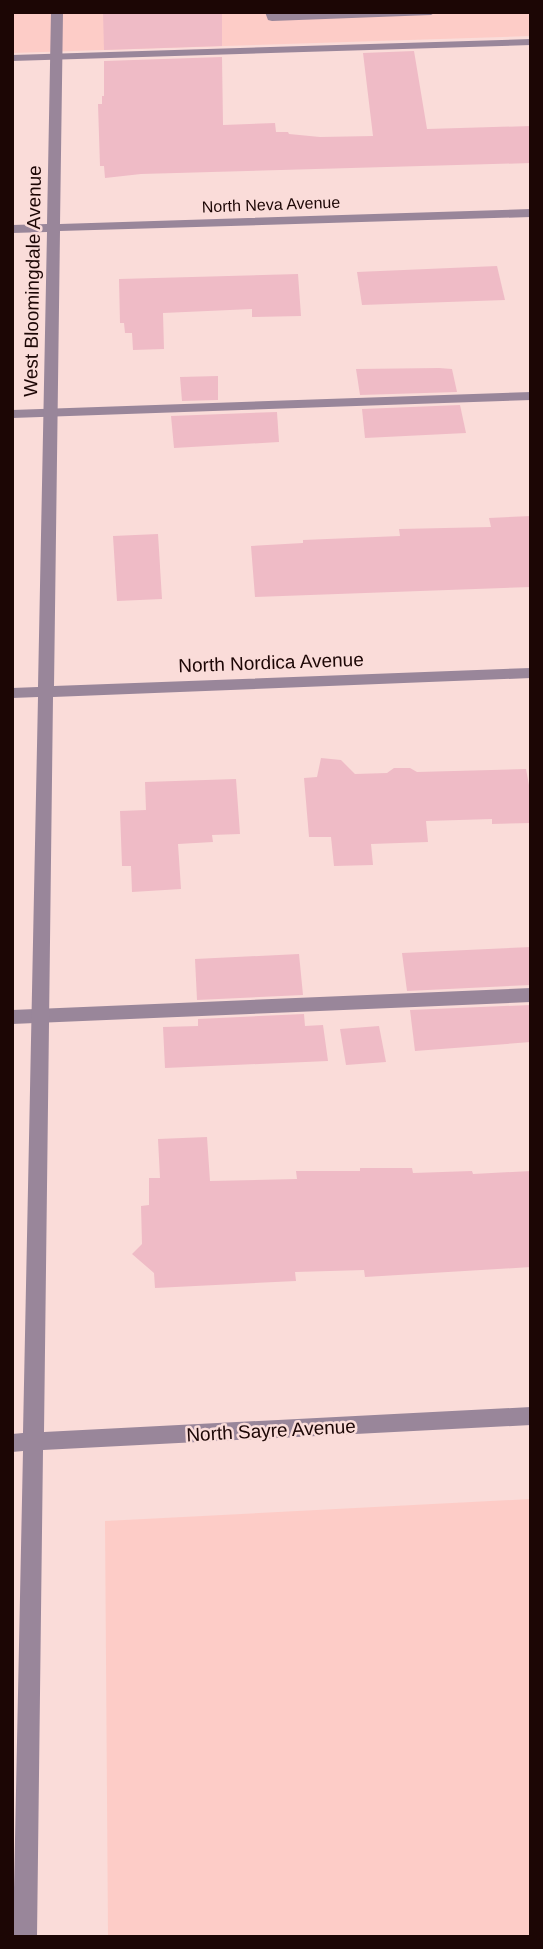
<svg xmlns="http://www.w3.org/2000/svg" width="543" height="1949" viewBox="0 0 543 1949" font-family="Arial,sans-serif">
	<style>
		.built { fill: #fdccc7 }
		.building { fill: #efbbc6 }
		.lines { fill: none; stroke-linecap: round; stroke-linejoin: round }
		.service { fill: #99869a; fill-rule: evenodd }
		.minor { fill: #99869a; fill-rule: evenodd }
		.labels { text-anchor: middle; stroke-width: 5; stroke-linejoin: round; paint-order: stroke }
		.far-street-label { font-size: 16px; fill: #1c0605; stroke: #fadcd9 }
		.street-label { font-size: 19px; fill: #1c0605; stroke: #fadcd9 }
	</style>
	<rect width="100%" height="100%" fill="#fadcd9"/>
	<!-- built -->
	<g class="built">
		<polygon points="12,12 531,12 531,36 12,53"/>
		<polygon points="531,1499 531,1937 108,1937 105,1521"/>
	</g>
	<!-- building -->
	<g class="building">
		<polygon points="103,12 222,12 222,46 104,50"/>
		<polygon points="414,51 427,129 531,126 531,163 141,174 105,178 104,166 100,166 98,104 102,104 102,96 104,96 104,61 222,57 223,125 275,123 276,132 288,132 289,134 320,137 373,136 363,53"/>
		<polygon points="497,266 505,300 362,305 357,272"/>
		<polygon points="298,274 301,316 252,317 252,309 163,313 164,349 133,350 132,333 125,333 124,323 120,323 119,279"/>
		<polygon points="439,368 452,369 457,392 360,395 356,369"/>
		<polygon points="218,376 218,400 182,401 180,377"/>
		<polygon points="460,405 466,433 365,438 362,409"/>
		<polygon points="277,412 279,442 174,448 171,416"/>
		<polygon points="531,516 531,587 255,597 251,546 303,543 303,540 400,536 399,529 491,527 489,518"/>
		<polygon points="158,534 162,599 117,601 113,536"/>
		<polygon points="321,758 341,760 355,774 387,773 394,768 410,768 417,772 526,769 531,796 531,823 492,824 492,819 426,821 428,842 371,844 373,865 334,866 331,837 309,837 304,778 317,777"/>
		<polygon points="236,779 240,834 212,835 213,842 178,844 181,889 132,892 131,866 122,866 120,811 146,810 145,782"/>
		<polygon points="531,947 531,985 407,991 402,953"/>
		<polygon points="299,954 303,995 197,1000 195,959"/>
		<polygon points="531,1005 531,1042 415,1051 410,1010"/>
		<polygon points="304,1014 305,1026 323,1025 328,1061 165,1068 163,1027 198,1026 198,1019"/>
		<polygon points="379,1026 386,1062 346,1065 340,1029"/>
		<polygon points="207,1137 210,1181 297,1179 296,1171 360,1171 360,1168 412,1168 413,1173 472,1171 473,1174 531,1171 531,1267 365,1277 364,1270 295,1272 296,1281 155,1288 154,1273 132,1254 142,1244 141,1206 149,1205 149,1178 160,1178 158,1139"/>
	</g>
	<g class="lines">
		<!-- service -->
		<g class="service">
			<polygon points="265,12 277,14 436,12 431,15 272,21 268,20"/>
			<polygon points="531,39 531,45 12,61 12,55"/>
			<polygon points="531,392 531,400 12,418 12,410"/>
			<polygon points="531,988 531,1002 12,1024 12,1010"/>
		</g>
		<!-- minor -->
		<polygon class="minor" points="51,12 63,12 60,224 531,209 531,217 60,231 54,686 531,668 531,678 53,697 44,1432 531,1407 531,1425 43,1450 37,1937 13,1937 23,1451 12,1452 12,1434 23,1433 38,697 12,698 12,688 38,687 47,232 12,233 12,225 47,224"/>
	</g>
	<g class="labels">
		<!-- far-street labels -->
		<g class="far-street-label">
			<text transform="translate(271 204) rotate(-2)" y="6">North Neva Avenue</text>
		</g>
		<!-- street labels -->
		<g class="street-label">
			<text transform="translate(32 281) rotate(-89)" y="7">West Bloomingdale Avenue</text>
			<text transform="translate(271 662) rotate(-2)" y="7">North Nordica Avenue</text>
			<text transform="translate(271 1430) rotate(-3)" y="7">North Sayre Avenue</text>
		</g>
	</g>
	<!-- border -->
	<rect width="543" height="1949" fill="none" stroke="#1c0605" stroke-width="28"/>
</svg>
